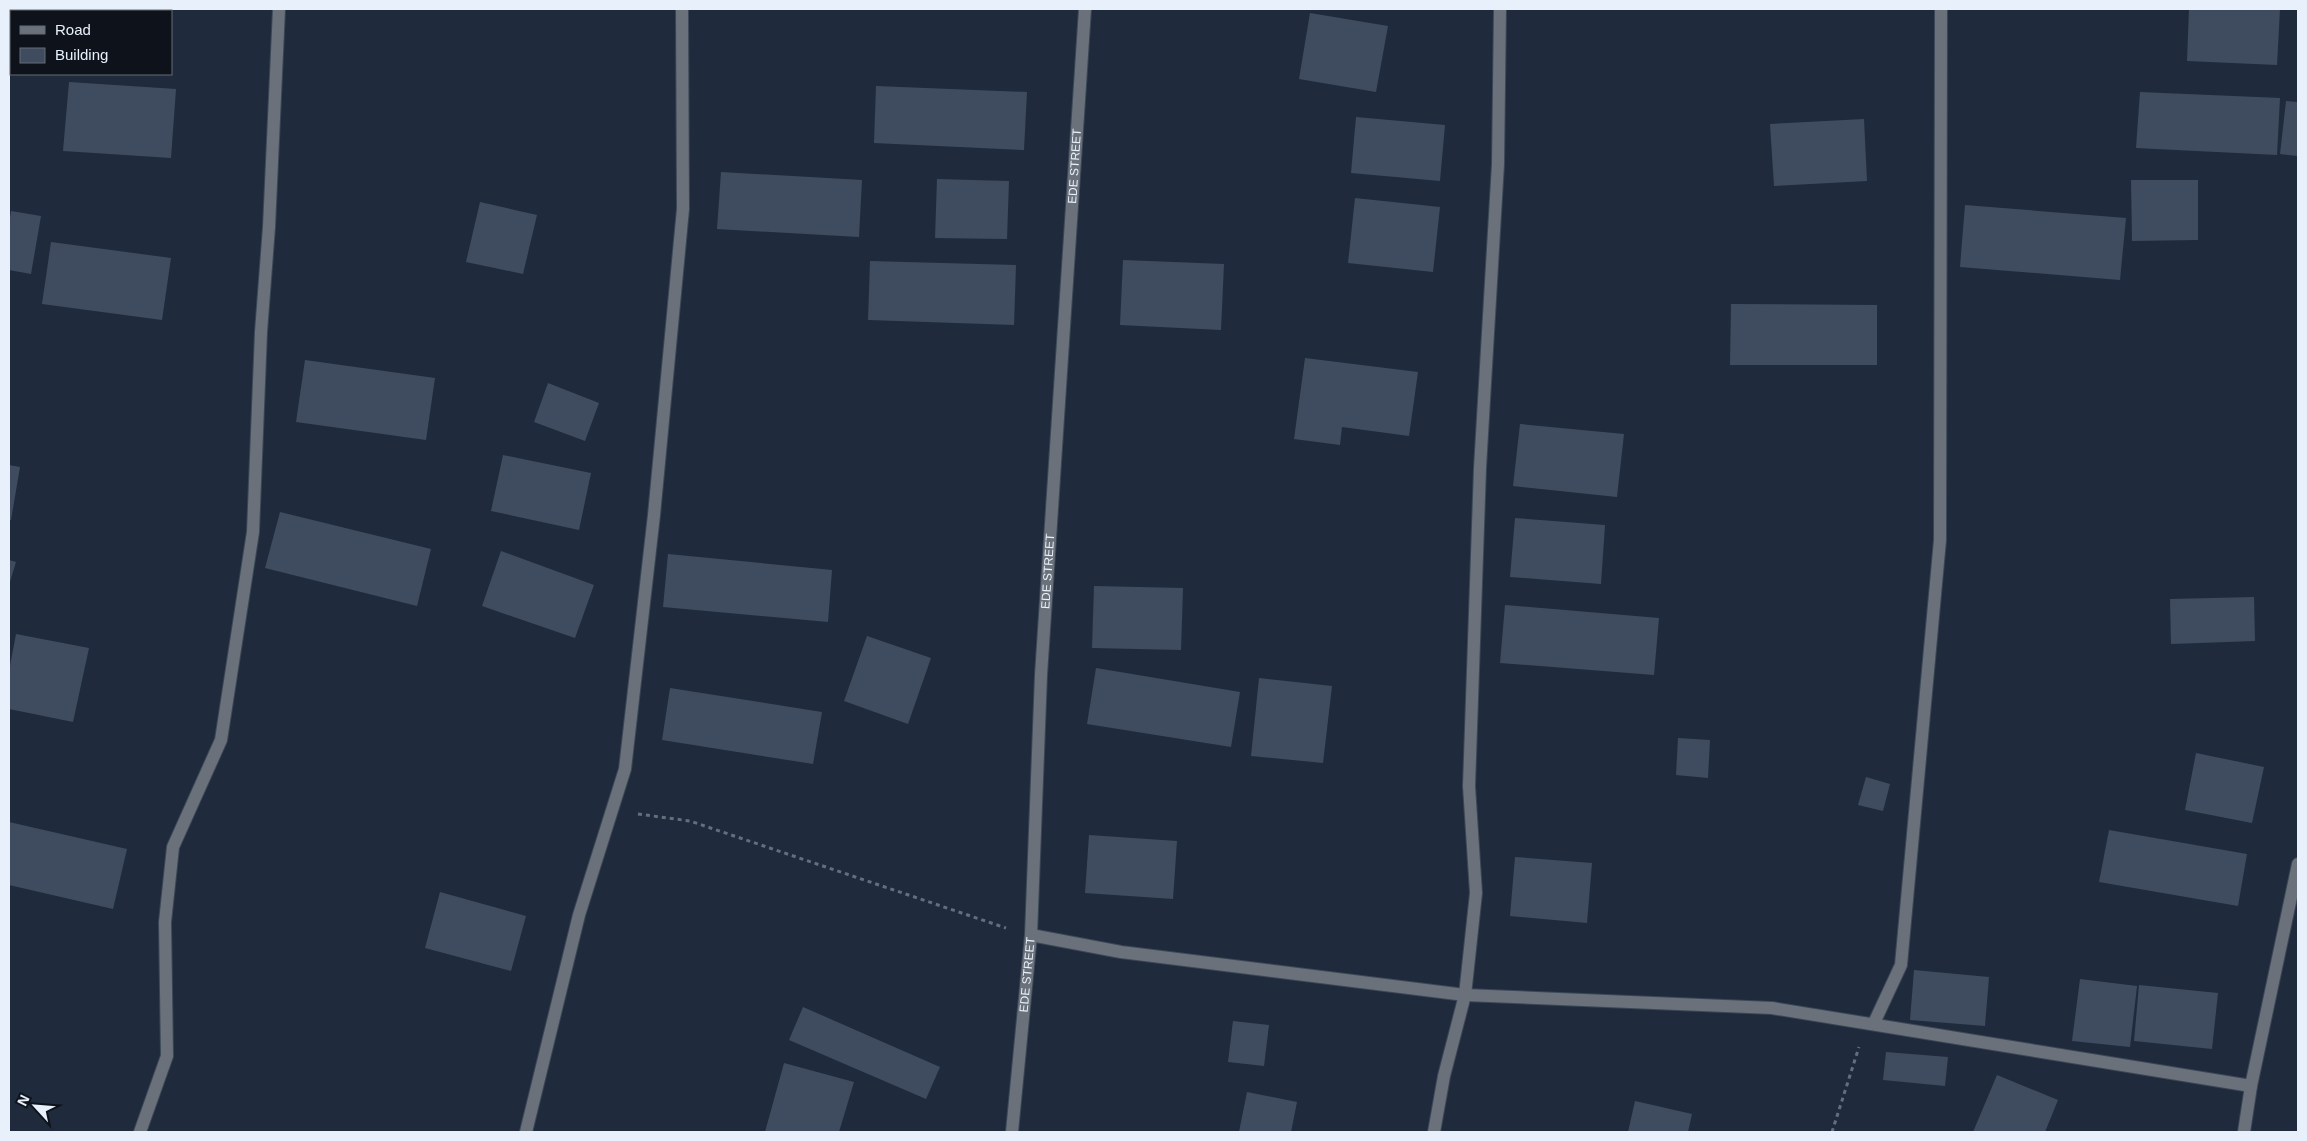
<svg xmlns="http://www.w3.org/2000/svg" width="2307" height="1141" viewBox="0 0 2307 1141" font-family="Arial,sans-serif">
	<style>
		.building { fill: #3f4c5f }
		.lines { fill: none; stroke-linecap: round; stroke-linejoin: round }
		.street-casing { stroke: #3b4757; stroke-width: 14 }
		.path { stroke: #646f7e; stroke-width: 3; stroke-dasharray: 4 4; stroke-linecap: butt }
		.street { stroke: #6a717a; stroke-width: 12 }
		.labels { text-anchor: middle; stroke-width: 5; stroke-linejoin: round; paint-order: stroke }
		.street-label { font-size: 12px; fill: #e8f0fb; stroke: #0e131b }
	</style>
	<rect width="100%" height="100%" fill="#1f2b3c"/>
	<!-- building -->
	<g class="building">
		<polygon points="2189,9 2280,9 2277,65 2187,61"/>
		<polygon points="1310,13 1388,26 1376,92 1299,79"/>
		<polygon points="69,82 176,89 171,158 63,151"/>
		<polygon points="876,86 1027,92 1024,150 874,143"/>
		<polygon points="2140,92 2280,98 2277,155 2136,148"/>
		<polygon points="2286,101 2298,102 2298,156 2280,154"/>
		<polygon points="1356,117 1445,125 1440,181 1351,173"/>
		<polygon points="1864,119 1867,181 1774,186 1770,124"/>
		<polygon points="721,172 862,180 859,237 717,229"/>
		<polygon points="937,179 1009,181 1007,239 935,238"/>
		<polygon points="2131,180 2198,180 2198,240 2132,241"/>
		<polygon points="1355,198 1440,207 1433,272 1348,263"/>
		<polygon points="480,202 537,215 523,274 466,262"/>
		<polygon points="1965,205 2126,218 2120,280 1960,267"/>
		<polygon points="11,211 41,216 31,274 9,270 9,224"/>
		<polygon points="51,242 171,258 162,320 42,304"/>
		<polygon points="1123,260 1224,264 1221,330 1120,325"/>
		<polygon points="870,261 1016,265 1014,325 868,320"/>
		<polygon points="1731,304 1877,305 1877,365 1730,365"/>
		<polygon points="1305,358 1418,372 1409,436 1342,427 1340,445 1294,439"/>
		<polygon points="305,360 435,378 426,440 296,422"/>
		<polygon points="548,383 599,403 585,441 534,422"/>
		<polygon points="1520,424 1624,434 1617,497 1513,486"/>
		<polygon points="503,455 591,473 579,530 491,511"/>
		<polygon points="9,465 20,467 11,520 9,520"/>
		<polygon points="280,512 431,549 417,606 265,568"/>
		<polygon points="1515,518 1605,525 1601,584 1510,577"/>
		<polygon points="501,551 594,585 575,638 482,606"/>
		<polygon points="668,554 832,570 828,622 663,607"/>
		<polygon points="9,560 16,562 9,585"/>
		<polygon points="1094,586 1183,588 1181,650 1092,648"/>
		<polygon points="2254,597 2255,641 2171,644 2170,599"/>
		<polygon points="1505,605 1659,618 1654,675 1500,663"/>
		<polygon points="16,634 89,648 73,722 9,709 9,671"/>
		<polygon points="867,636 931,658 908,724 844,701"/>
		<polygon points="1096,668 1240,692 1231,747 1087,724"/>
		<polygon points="1259,678 1332,686 1323,763 1251,756"/>
		<polygon points="670,688 822,712 813,764 662,740"/>
		<polygon points="1678,738 1710,740 1708,778 1676,775"/>
		<polygon points="2196,753 2264,767 2252,823 2185,810"/>
		<polygon points="1866,777 1890,784 1883,811 1858,805"/>
		<polygon points="9,822 127,849 113,909 9,885"/>
		<polygon points="2109,830 2247,854 2238,906 2099,882"/>
		<polygon points="1089,835 1177,841 1173,899 1085,893"/>
		<polygon points="1515,857 1592,863 1587,923 1510,916"/>
		<polygon points="440,892 526,916 511,971 425,948"/>
		<polygon points="1914,970 1989,977 1985,1026 1910,1020"/>
		<polygon points="2080,979 2137,986 2130,1047 2072,1041"/>
		<polygon points="2139,985 2218,993 2212,1049 2134,1041"/>
		<polygon points="803,1007 940,1067 926,1099 789,1040"/>
		<polygon points="1233,1021 1269,1025 1264,1066 1228,1062"/>
		<polygon points="1886,1052 1948,1057 1945,1086 1883,1080"/>
		<polygon points="784,1063 854,1082 839,1132 765,1132"/>
		<polygon points="1997,1075 2058,1100 2045,1132 1973,1132"/>
		<polygon points="1247,1092 1297,1102 1291,1132 1239,1132"/>
		<polygon points="1635,1101 1692,1114 1688,1132 1628,1132"/>
	</g>
	<g class="lines">
		<defs>
			<g id="street">
				<polyline points="1031,935 1121,952 1465,995 1772,1008 2251,1086"/>
				<polyline points="1874,1023 1901,965 1940,540 1941,9"/>
				<polyline points="140,1132 167,1056 165,922 173,847 221,740 253,532 261,332 269,227 279,9"/>
				<polyline points="526,1132 579,915 625,769 654,515 683,209 682,9"/>
				<path id="s1" d="M1012 1132 1031 935 1041 675 1085 9"/>
				<polyline points="1434,1132 1444,1076 1465,995 1476,893 1469,786 1480,468 1498,164 1500,9"/>
				<polyline points="2244,1132 2251,1086 2298,864"/>
			</g>
		</defs>
		<!-- street casing -->
		<use href="#street" class="street-casing"/>
		<!-- path -->
		<g class="path">
			<polyline points="638,814 690,821 1006,928"/>
			<polyline points="1832,1132 1859,1047"/>
		</g>
		<!-- street -->
		<use href="#street" class="street"/>
	</g>
	<g class="labels">
		<!-- street labels -->
		<g class="street-label">
			<text dy="4" stroke="none"><textPath href="#s1" startOffset="968">EDE STREET</textPath></text>
			<text dy="4" stroke="none"><textPath href="#s1" startOffset="562">EDE STREET</textPath></text>
			<text dy="4" stroke="none"><textPath href="#s1" startOffset="158">EDE STREET</textPath></text>
		</g>
	</g>
	<!-- border -->
	<rect width="2307" height="1141" fill="none" stroke="#e8f0fb" stroke-width="20"/>
	<!-- legend -->
	<rect x="10" y="10" width="162" height="65" fill="#0e131b" stroke="#656b75"/>
	<rect x="20" y="26" width="25" height="8" fill="#6a717a" stroke="#656b75"/>
	<text x="55" y="35" font-size="15" fill="#e8f0fb">Road</text>
	<rect x="20" y="48" width="25" height="15" fill="#3f4c5f" stroke="#656b75"/>
	<text x="55" y="60" font-size="15" fill="#e8f0fb">Building</text>
	<!-- north arrow -->
	<g transform="translate(35 1106) rotate(296)" stroke="#0e131b" stroke-width="4" paint-order="stroke">
	<path d="M0-4L9 19L0 12L-9 19Z" fill="#e8f0fb"/>
	<text y="-8" font-size="14" font-weight="bold" text-anchor="middle" fill="#e8f0fb">N</text>
	</g>
</svg>
